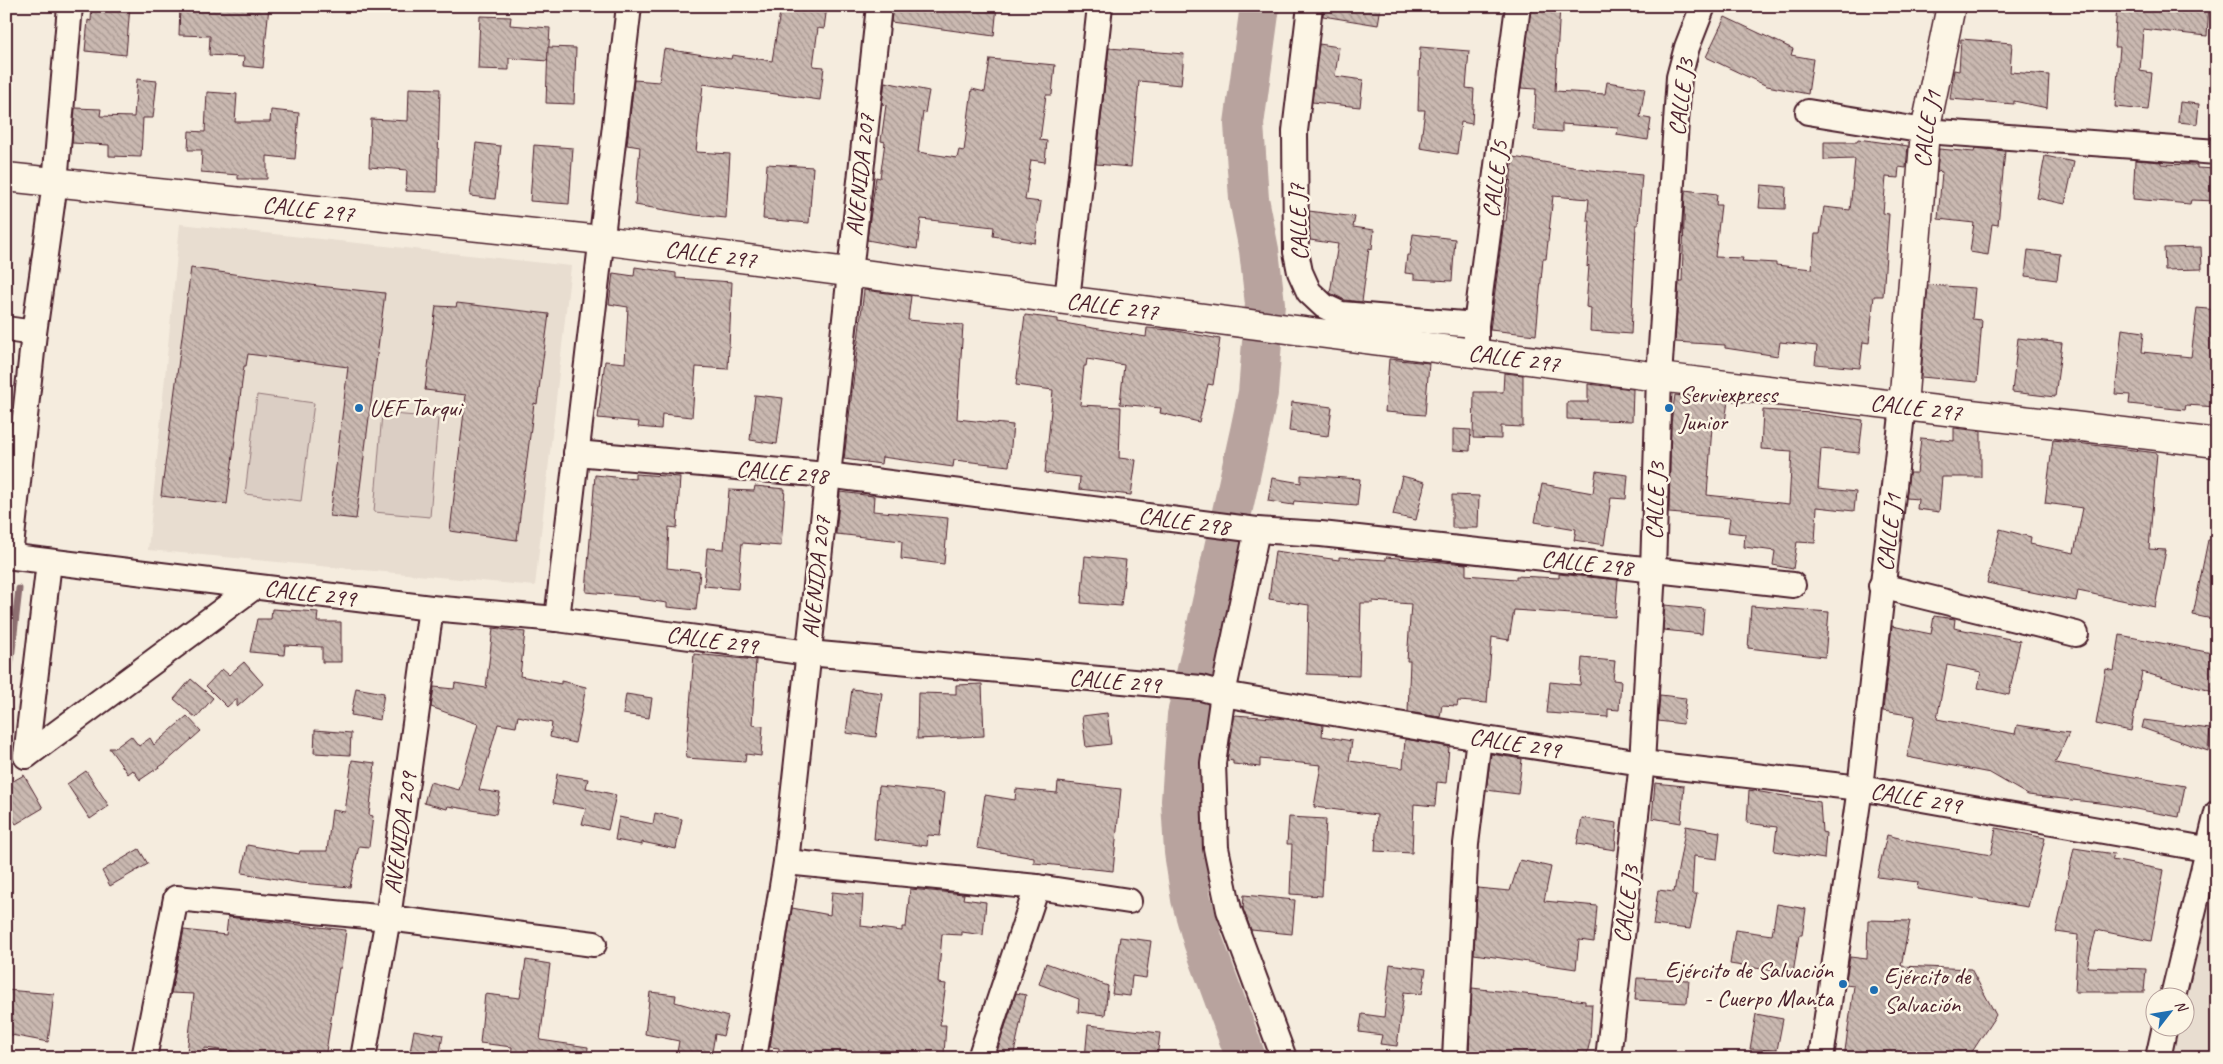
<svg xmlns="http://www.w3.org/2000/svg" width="2223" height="1064" viewBox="0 0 2223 1064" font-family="Caveat,sans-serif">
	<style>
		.built { fill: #e8ddd0 }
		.pitch { fill: #dbcec4; stroke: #927678 }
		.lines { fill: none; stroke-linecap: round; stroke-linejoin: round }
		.stream { stroke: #8c6e70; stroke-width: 7 }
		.river { stroke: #b8a39e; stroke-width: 40 }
		.building { fill: url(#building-back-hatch); stroke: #4a1f2b }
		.minor-casing { stroke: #4a1f2b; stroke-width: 28 }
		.tertiary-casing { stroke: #4a1f2b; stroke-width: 31 }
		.minor { stroke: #fcf5e5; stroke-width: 24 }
		.tertiary { stroke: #fcf5e5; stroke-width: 28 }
		.poi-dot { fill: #1f6fb2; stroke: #fcf5e5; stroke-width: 2 }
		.labels { text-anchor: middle; stroke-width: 5; stroke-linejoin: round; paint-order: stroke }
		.street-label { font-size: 24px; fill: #4a1f2b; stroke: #fcf5e5 }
		.poi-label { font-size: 24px; fill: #4a1f2b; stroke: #fcf5e5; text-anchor: start }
	</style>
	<defs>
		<pattern id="building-back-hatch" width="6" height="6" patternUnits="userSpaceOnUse" patternTransform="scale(1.25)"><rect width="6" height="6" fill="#cab9b1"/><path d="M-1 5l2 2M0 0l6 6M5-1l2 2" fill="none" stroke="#a69690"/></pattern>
	</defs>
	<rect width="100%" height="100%" fill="#f5ecde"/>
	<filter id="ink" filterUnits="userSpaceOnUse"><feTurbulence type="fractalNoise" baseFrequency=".02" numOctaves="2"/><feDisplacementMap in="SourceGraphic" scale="10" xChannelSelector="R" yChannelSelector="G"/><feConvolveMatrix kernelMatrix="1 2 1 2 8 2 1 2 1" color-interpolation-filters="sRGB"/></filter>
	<g filter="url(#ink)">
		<!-- built -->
		<g class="built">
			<polygon points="180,224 571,266 535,586 148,550"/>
			<polygon points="2209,864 2217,865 2217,1058 2164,1058 2172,1027 2186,1026 2186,996 2179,996"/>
		</g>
		<!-- pitch -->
		<g class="pitch">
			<polygon points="257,395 314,403 301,501 245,494"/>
			<polygon points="382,413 438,418 430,517 374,512"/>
		</g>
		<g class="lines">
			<!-- stream -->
			<polyline class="stream" points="6,703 19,589"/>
			<!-- river -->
			<polyline class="river" points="1246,1058 1203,941 1191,899 1184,852 1181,801 1187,715 1250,431 1258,393 1265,304 1259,250 1249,199 1244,124 1260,6"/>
		</g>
		<!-- building -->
		<g class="building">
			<polygon points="92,6 130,6 126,55 85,51 88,20 91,21"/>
			<polygon points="180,6 269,6 263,68 243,66 244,57 209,55 210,36 179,35"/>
			<polygon points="781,6 827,6 824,29 818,28 813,66 824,67 820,100 703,84 696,152 730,154 726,218 695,215 635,205 640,147 627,145 634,80 659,82 664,49 731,59 732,55 772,61"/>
			<polygon points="893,6 997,6 994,36 891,22"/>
			<polygon points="1324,6 1381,6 1378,25 1323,16"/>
			<polygon points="1531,6 1560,6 1555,91 1605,94 1607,82 1645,88 1640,117 1651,119 1648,140 1617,135 1618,128 1562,124 1562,132 1534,130 1536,89 1521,88"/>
			<polygon points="2117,6 2209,6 2207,36 2143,29 2140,71 2152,73 2148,110 2115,107 2120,47 2114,47"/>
			<polygon points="480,16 511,17 510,25 550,28 548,61 509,58 509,70 478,69"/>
			<polygon points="1725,17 1793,49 1791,55 1813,59 1808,94 1767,86 1706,57"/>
			<polygon points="1961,39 2012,43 2010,72 2049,75 2047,108 2014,101 2014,104 1950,99 1954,70 1959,71"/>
			<polygon points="1319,44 1339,47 1335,76 1363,80 1360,107 1312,102"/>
			<polygon points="548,47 576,48 574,104 546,103"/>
			<polygon points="1420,47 1469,51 1466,88 1474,89 1472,124 1461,122 1457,154 1420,148 1425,110 1418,110"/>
			<polygon points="1109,48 1184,54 1181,85 1139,81 1131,167 1096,164"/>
			<polygon points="990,59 1055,65 1052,95 1046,95 1040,140 1047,141 1045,162 1031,160 1025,200 1041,202 1035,243 993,236 994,227 921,219 917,249 867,240 876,177 880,178 885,142 881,141 886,105 882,104 885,82 929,91 925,113 923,112 918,152 957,158 959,150 964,151 972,89 985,92"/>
			<polygon points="137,79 157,81 153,118 143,118 141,157 109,156 109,145 72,143 75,108 101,109 100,116 134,117"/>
			<polygon points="409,88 440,89 437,192 406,191 407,170 369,167 371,119 408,121"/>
			<polygon points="207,92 237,94 235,122 270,122 271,110 299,113 295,159 267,156 267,179 238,179 238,175 201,172 202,150 188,150 189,131 205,132"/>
			<polygon points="2180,102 2199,104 2197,124 2178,122"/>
			<polygon points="1858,139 1908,146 1906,168 1899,167 1898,178 1886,177 1883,213 1889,214 1883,296 1874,296 1869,343 1863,342 1860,368 1815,364 1817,346 1780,342 1778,356 1725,348 1725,345 1675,342 1679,281 1682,281 1685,190 1717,194 1716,205 1721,205 1715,257 1743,258 1742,261 1776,263 1776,265 1812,269 1815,234 1820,234 1824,207 1850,210 1855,159 1824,160 1824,142 1857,142"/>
			<polygon points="476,143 501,146 495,199 470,196"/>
			<polygon points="534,145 573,148 569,204 530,201"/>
			<polygon points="1975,148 2005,151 1998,225 1992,224 1988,255 1970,252 1974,223 1938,219 1942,172 1937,171 1939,149 1974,152"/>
			<polygon points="2045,156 2074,162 2065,204 2037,198"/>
			<polygon points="1513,157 1591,170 1642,175 1638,225 1636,225 1631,334 1590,331 1591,308 1586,307 1589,265 1587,267 1590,221 1587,221 1589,199 1553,196 1546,259 1543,259 1536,335 1490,330 1504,221 1506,221"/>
			<polygon points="2135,160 2161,162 2161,164 2197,165 2197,168 2217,169 2217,201 2191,200 2190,204 2133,199"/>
			<polygon points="767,164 813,167 809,223 763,219"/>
			<polygon points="1761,185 1786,187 1785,209 1759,208"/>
			<polygon points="1309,211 1355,217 1353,227 1374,230 1372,249 1369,248 1362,302 1345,300 1330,293 1338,244 1310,240"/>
			<polygon points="1413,234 1455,239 1452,281 1414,279 1414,274 1405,273 1407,255 1410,255"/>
			<polygon points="2201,247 2202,269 2165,270 2164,248"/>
			<polygon points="2028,250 2060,254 2057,280 2025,276"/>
			<polygon points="635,267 676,273 676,278 732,282 728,369 696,367 692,417 662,414 661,429 638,427 639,422 598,418 605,361 625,363 628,307 609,304 613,273 634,276"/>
			<polygon points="191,268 318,286 385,293 356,519 330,516 348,367 248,354 246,366 244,366 227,504 161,496"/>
			<polygon points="1928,285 1975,288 1972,319 1982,320 1977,382 1921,377"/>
			<polygon points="864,290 911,296 908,320 963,325 957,419 1013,425 1009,466 954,460 953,467 882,457 881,464 844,459"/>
			<polygon points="457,303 549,314 537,404 534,403 517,540 450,531 466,395 425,390 436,306 456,307"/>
			<polygon points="2197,308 2217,310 2217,407 2186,405 2185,410 2129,404 2130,395 2115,394 2122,329 2144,332 2142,352 2191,357"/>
			<polygon points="1025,315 1058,319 1058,322 1146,337 1147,328 1171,330 1220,339 1213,385 1208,384 1199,422 1160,413 1161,408 1120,404 1124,365 1087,359 1086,366 1084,366 1080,405 1121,407 1119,458 1136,460 1131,495 1079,489 1080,477 1045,473 1053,390 1016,385"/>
			<polygon points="2018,338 2062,343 2055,397 2012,392"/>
			<polygon points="1389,359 1429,363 1425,415 1385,412"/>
			<polygon points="1504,373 1523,375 1523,427 1501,426 1501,439 1473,438 1474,392 1503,392"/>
			<polygon points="1588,384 1633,389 1632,421 1567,419 1567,402 1588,402"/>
			<polygon points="755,395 783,398 777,444 750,440"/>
			<polygon points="1675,395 1728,401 1724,429 1712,427 1707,495 1789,504 1792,451 1761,449 1763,410 1812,413 1863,420 1859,453 1821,449 1818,488 1856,492 1854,511 1817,507 1815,543 1797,542 1793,569 1773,565 1775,551 1744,547 1745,534 1728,532 1730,518 1669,513 1671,423"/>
			<polygon points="1292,402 1332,407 1328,436 1289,431"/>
			<polygon points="1954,428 1981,431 1981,477 1942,477 1939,512 1917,509 1918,499 1906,498 1909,473 1917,473 1921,438 1954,441"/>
			<polygon points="1453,429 1471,430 1470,451 1453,450"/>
			<polygon points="2053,440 2157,453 2149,549 2166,550 2155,607 2078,591 2076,601 1987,583 2000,529 2031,537 2030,544 2074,553 2083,508 2045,503"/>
			<polygon points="1596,471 1628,475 1626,499 1611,498 1604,545 1574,540 1576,529 1535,522 1542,484 1593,493"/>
			<polygon points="635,474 680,477 677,528 669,527 667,568 700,572 696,610 667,607 667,603 639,599 639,597 586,592 595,475 635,479"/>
			<polygon points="1301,475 1360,479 1357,506 1294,501 1293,505 1268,501 1272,478 1301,483"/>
			<polygon points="1402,476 1425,482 1416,520 1393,515"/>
			<polygon points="755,486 785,489 781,546 742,543 738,589 704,586 707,548 724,549 729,490 754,491"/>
			<polygon points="840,492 874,496 873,511 948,518 944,564 901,559 902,541 836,534"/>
			<polygon points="1452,495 1479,496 1478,528 1452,528"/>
			<polygon points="2208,540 2217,541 2217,620 2193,615"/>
			<polygon points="1275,551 1339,560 1339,557 1386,560 1386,557 1466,564 1466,575 1516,579 1516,576 1559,578 1559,574 1618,580 1615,617 1514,610 1509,640 1492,637 1487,703 1458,701 1457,706 1442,705 1440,717 1408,712 1410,661 1407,661 1411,604 1373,601 1373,603 1361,603 1359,676 1307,674 1309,605 1269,599"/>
			<polygon points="1085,556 1126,560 1121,606 1081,603"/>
			<polygon points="1665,605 1704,609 1702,634 1663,630"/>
			<polygon points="1751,606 1829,612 1825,657 1748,648"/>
			<polygon points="272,609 318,612 317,622 341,622 341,662 322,662 322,647 285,645 284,655 250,652 257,619 271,619"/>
			<polygon points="1934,616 1955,619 1954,628 2020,641 2009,695 1978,688 1981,672 1947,665 1937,719 2015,734 2017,725 2069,733 2055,763 2185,786 2179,817 2108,804 2028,795 1990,773 1907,757 1915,716 1883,711 1892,626 1931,634"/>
			<polygon points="493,628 525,632 520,676 561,684 561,681 586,687 575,743 550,737 552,723 518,716 516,727 498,724 479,790 500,793 496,814 448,806 447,809 424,803 430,782 459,790 478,724 431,707 434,687 454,689 455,683 486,688"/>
			<polygon points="2120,635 2217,654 2217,693 2142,672 2131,731 2096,724 2106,669 2114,671"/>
			<polygon points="694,654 756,660 752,725 763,726 761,756 746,754 745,762 686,758"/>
			<polygon points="1582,658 1615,661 1613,680 1621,681 1619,710 1608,709 1608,717 1547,713 1550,682 1580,685"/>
			<polygon points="244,662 263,684 237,707 237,698 227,707 206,686 222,669 229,675"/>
			<polygon points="191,679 213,698 196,718 174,699"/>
			<polygon points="982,684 984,736 917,739 918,693 956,694 956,685"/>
			<polygon points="356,688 384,693 380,720 351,715"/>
			<polygon points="852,689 882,693 876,737 846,733"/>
			<polygon points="626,694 652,698 649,718 623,714"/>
			<polygon points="1660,695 1686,698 1683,724 1658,721"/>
			<polygon points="1107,713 1111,744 1086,747 1082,716"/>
			<polygon points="1235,715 1286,719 1323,725 1322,736 1352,741 1349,761 1403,768 1405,739 1449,747 1446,783 1437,782 1435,806 1414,804 1412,853 1375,851 1377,815 1314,807 1321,765 1260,759 1260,767 1233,764 1233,761 1227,760"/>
			<polygon points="187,716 201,731 165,763 140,780 133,770 128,774 109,748 115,748 131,736 139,746 150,738 154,745"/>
			<polygon points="2144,720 2210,729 2208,751 2142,728"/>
			<polygon points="315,730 351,733 350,755 314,753"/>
			<polygon points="1491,754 1522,759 1518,794 1486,790"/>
			<polygon points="352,760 375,763 369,815 373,816 369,847 359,846 350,887 300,883 242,873 247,845 299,854 300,851 327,851 332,810 345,812"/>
			<polygon points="86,771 109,806 90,819 67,784"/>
			<polygon points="557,774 588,779 586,788 616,795 608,830 582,824 586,809 553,803"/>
			<polygon points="24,775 43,808 16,824 6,808 6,785"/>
			<polygon points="1058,782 1121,789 1113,871 1034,863 1034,858 977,848 985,795 1015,800 1016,789 1057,793"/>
			<polygon points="1655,783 1684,786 1681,823 1652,818"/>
			<polygon points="879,786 945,793 940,836 928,835 927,846 874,839"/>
			<polygon points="1749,790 1820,802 1822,832 1826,833 1824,859 1774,851 1777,827 1747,823"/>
			<polygon points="655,813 682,819 676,849 642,842 642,845 615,840 619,817 653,824"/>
			<polygon points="1289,817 1326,819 1322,896 1290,894 1292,844 1287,844"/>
			<polygon points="1582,818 1617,823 1615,850 1577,844"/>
			<polygon points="1686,826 1720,832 1717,859 1694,856 1692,894 1697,894 1690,929 1653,925 1658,890 1674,892"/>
			<polygon points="1996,828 2045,838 2028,907 1917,889 1918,882 1877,877 1887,835 1919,843 1991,855"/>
			<polygon points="2074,848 2114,854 2112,860 2164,870 2151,941 2096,930 2087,967 2146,969 2144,992 2075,992 2078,935 2056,932"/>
			<polygon points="139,849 148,864 110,886 102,871"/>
			<polygon points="1520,860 1551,867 1544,901 1597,906 1594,942 1579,940 1576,969 1474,954 1477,888 1510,891"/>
			<polygon points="910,889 964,894 963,899 986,902 983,935 962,932 962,935 942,934 938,983 946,984 940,1025 946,1025 944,1054 878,1050 877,1058 778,1058 779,1048 770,1047 792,908 830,915 832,892 863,895 861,926 902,931 902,927 906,927"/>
			<polygon points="1244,895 1295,900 1292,934 1251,930 1243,909"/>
			<polygon points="1777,904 1806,909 1802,935 1799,935 1793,974 1730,964 1735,930 1772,935"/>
			<polygon points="228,917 346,930 341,968 339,968 325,1058 256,1058 257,1055 205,1048 204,1054 187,1052 194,994 171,993 184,930 226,935"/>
			<polygon points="1868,920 1910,921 1901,966 1971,969 1996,1015 1968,1058 1844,1058 1854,986 1845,985 1850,957 1867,959"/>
			<polygon points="1120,937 1151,941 1146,978 1132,976 1130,996 1112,994"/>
			<polygon points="526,960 550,964 540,1040 588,1047 587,1058 511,1058 512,1047 480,1043 485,994 520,998"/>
			<polygon points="1046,963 1108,986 1105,1015 1078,1012 1079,999 1039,984"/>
			<polygon points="1390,964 1426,969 1422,994 1404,992 1397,1046 1380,1044 1382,1035 1359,1032 1362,1014 1384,1017"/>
			<polygon points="1637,978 1689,980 1687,1003 1635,1000"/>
			<polygon points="1472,988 1585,1001 1585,1004 1592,1004 1590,1041 1586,1058 1517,1058 1469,1054"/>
			<polygon points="6,990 54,994 48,1042 6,1034"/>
			<polygon points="650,992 676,995 675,1002 728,1017 723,1036 715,1034 711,1058 676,1058 679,1041 645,1034"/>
			<polygon points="1016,993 1026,995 1013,1058 995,1058"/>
			<polygon points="1756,1014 1783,1019 1777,1050 1750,1049"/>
			<polygon points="1088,1025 1160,1033 1157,1058 1085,1058"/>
			<polygon points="414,1030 443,1035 439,1058 409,1058"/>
		</g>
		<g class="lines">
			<defs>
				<g id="minor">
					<polyline points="1310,6 1295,131 1296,252 1300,272 1309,292 1324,306 1341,314 1476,325"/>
					<polyline points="1808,112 1925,131 2217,152"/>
					<polyline points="1067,300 1100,6"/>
					<polyline points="6,329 34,333 55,183 70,6"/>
					<polyline points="1476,341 1476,325 1518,6"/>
					<polyline points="576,453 827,475 1257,530 1321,534 1793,585"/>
					<polyline points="1257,530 1223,694 1213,763 1216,848 1229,910 1284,1058"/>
					<polyline points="6,556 431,608 557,619 808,653 1201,688 1223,694 1479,738 1642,763 1860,788 2217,851"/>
					<polyline points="10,556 34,333"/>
					<polyline points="1881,586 2076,634"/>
					<polyline points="557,619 629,6"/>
					<polyline points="26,756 254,587"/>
					<polyline points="26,756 49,562"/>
					<polyline points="786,862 1037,887 1129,901"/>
					<polyline points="2173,996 2217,813"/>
					<polyline points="144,1058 176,898 388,918 594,944"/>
					<polyline points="363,1058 388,918 431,608"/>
					<polyline points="754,1058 786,862 879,6"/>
					<polyline points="980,1058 1037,887"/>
					<polyline points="1455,1058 1466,844 1479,738"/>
					<polyline points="1608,1058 1642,763 1653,570 1659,377 1679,77 1687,47 1703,6"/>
					<path id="s1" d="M1821 1058 1860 788 1903 406"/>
					<polyline points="2158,1058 2165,1026"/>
				</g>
				<g id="tertiary">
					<path id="s2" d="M6 177 601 240 1659 377 2217 443"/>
					<path id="s3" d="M1903 406 1925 131 1951 6"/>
				</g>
			</defs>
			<!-- minor casing -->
			<use href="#minor" class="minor-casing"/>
			<!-- tertiary casing -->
			<use href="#tertiary" class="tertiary-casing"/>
			<!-- minor -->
			<use href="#minor" class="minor"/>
			<!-- tertiary -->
			<use href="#tertiary" class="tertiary"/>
		</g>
	</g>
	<!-- markers -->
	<g class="poi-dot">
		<circle cx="359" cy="408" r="5"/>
		<circle cx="1669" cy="408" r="5"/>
		<circle cx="1843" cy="984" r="5"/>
		<circle cx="1874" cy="990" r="5"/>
	</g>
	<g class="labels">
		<!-- street labels -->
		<g class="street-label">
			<text transform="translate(1681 97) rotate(-83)" y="8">CALLE J3</text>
			<text dy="8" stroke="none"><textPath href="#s3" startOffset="278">CALLE J1</textPath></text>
			<text transform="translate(860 175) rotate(-84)" y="8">AVENIDA 207</text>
			<text transform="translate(1495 179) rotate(-83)" y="8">CALLE J5</text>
			<text dy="8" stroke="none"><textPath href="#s2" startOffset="304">CALLE 297</textPath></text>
			<text transform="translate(1298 222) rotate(-93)" y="8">CALLE J7</text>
			<text dy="8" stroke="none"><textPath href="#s2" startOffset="709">CALLE 297</textPath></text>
			<text dy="8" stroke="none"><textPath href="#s2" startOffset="1114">CALLE 297</textPath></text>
			<text dy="8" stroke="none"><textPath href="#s2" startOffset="1519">CALLE 297</textPath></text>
			<text dy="8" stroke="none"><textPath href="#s2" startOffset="1924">CALLE 297</textPath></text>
			<text transform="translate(782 472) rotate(5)" y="8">CALLE 298</text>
			<text transform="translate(1655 501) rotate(-88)" y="8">CALLE J3</text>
			<text transform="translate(1184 521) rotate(8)" y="8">CALLE 298</text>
			<text dy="8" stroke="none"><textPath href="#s1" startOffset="530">CALLE J1</textPath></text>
			<text transform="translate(1587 563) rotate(6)" y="8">CALLE 298</text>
			<text transform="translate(816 577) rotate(-84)" y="8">AVENIDA 207</text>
			<text transform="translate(310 593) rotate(7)" y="8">CALLE 299</text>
			<text transform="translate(712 640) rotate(8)" y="8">CALLE 299</text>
			<text transform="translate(1115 681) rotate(5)" y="8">CALLE 299</text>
			<text transform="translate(1515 743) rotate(9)" y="8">CALLE 299</text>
			<text transform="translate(1916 798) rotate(10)" y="8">CALLE 299</text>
			<text transform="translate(400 833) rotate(-82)" y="8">AVENIDA 209</text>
			<text transform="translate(1626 904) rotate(-83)" y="8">CALLE J3</text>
		</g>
		<!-- poi labels -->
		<g class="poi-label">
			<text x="1679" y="402">Serviexpress<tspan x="1679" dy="28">Junior</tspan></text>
			<text x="369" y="416">UEF Tarqui</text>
			<text x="1833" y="978" text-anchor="end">Ejército de Salvación<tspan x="1833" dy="28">- Cuerpo Manta</tspan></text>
			<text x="1884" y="984">Ejército de<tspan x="1884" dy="28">Salvación</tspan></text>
		</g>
	</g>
	<!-- margin -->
	<rect width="2223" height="1064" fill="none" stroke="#fcf5e5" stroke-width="25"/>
	<rect x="12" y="12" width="2198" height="1039" fill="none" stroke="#4a1f2b" stroke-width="2" filter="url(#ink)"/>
	<!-- north arrow -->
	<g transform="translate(2170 1012) rotate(59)"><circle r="24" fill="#fcf5e5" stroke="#b59f9b"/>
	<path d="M0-4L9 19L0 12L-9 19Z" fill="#1f6fb2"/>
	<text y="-8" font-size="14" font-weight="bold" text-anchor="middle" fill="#4a1f2b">N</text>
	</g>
</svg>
